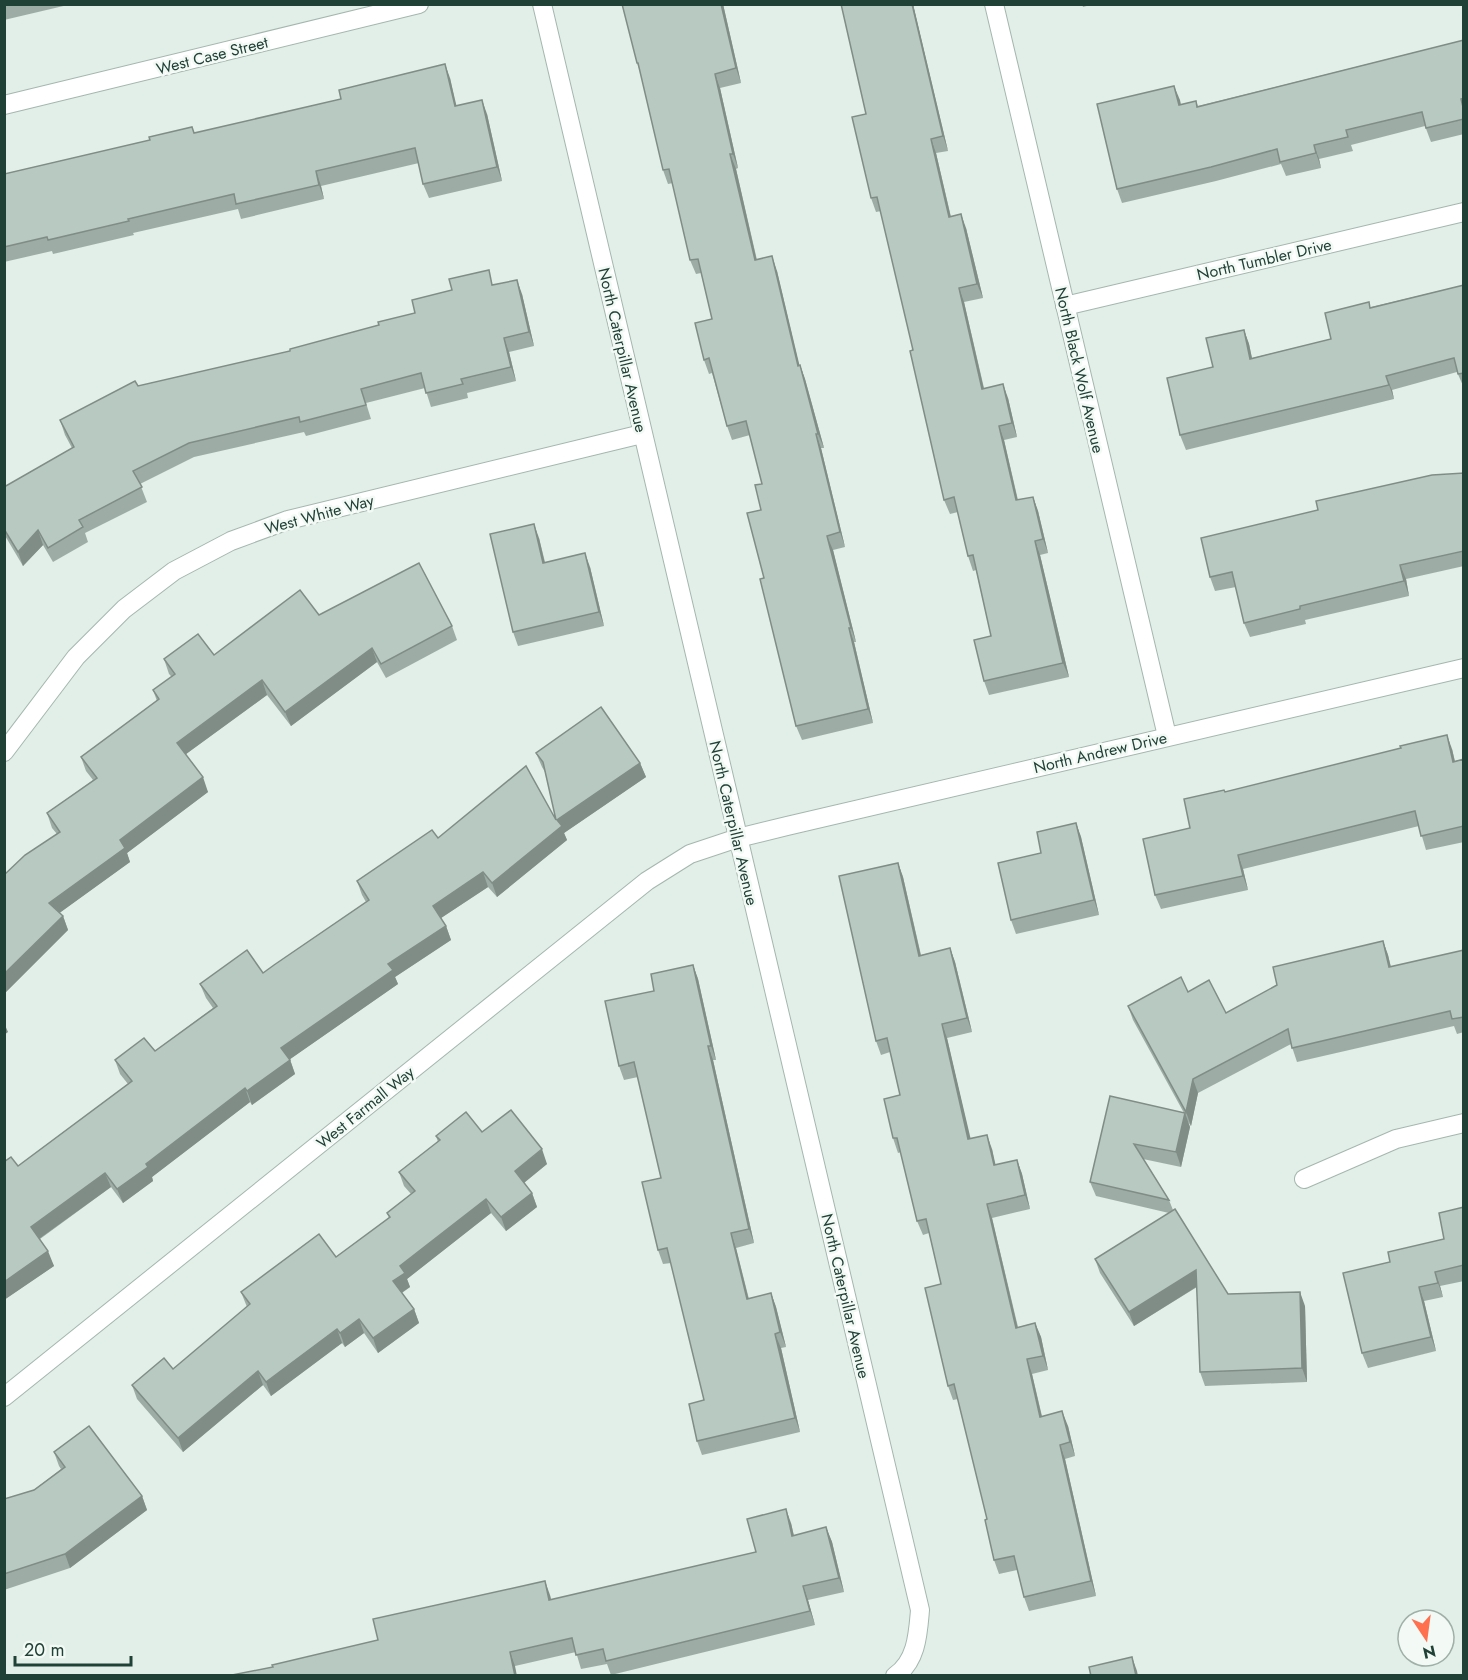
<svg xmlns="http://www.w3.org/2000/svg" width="1468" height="1680" viewBox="0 0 1468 1680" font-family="Jost,sans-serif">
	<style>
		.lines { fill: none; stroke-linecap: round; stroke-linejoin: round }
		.minor-casing { stroke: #a4b7af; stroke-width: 20 }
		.minor { stroke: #fff; stroke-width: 18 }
		.wall { fill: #9dada6 }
		.shaded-wall { fill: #808d87 }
		.building { fill: #b7c9c1; stroke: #808d87; stroke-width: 1.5 }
		.labels { text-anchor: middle; stroke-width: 5; stroke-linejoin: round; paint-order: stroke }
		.street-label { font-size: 16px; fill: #204136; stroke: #f3faf6 }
	</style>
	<rect width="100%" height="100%" fill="#e2eee8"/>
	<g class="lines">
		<defs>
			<g id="minor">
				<path d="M542 4 920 1610C918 1633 917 1661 895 1676"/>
				<polyline points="994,4 1167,736"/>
				<polyline points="4,105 419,4"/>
				<polyline points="1065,306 1464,212"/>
				<polyline points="4,752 76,657 124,609 174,571 231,541 288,520 642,434"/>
				<polyline points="1304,1179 1396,1139 1464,1123"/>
				<polyline points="4,1397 647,881 690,854 738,838 787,826 1464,668"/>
			</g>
		</defs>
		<!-- minor casing -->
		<use href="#minor" class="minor-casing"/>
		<!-- minor -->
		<use href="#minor" class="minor"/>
	</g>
	<!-- wall -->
	<g class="wall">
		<polygon points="4,4 72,4 4,20"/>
		<polygon points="723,4 741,83 720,88 738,168 736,169 757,260 777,271 799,365 800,365 805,379 824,448 821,448 845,547 833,550 856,642 854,642 873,723 802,740 796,726 764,578 761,510 762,484 750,435 732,440 727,426 712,373 709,374 704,360 712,319 701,273 696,274 690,260 673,183 668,184 663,170 642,77 637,63"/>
		<polygon points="841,4 913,4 948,151 936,153 951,217 966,228 983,298 964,302 984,388 1008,398 1017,437 1004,440 1018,500 1033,497 1038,511 1048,553 1040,555 1069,677 989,695 984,681 991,636 976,570 973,571 968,556 958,512 950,514 944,500 913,350 881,211 876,212 871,198 866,114"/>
		<polygon points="1082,4 1094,4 1083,7"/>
		<polygon points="1464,40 1464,134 1431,142 1425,126 1351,145 1353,151 1319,159 1321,168 1286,176 1281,164 1216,181 1122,203 1117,189 1180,100 1180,105 1196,101 1198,106"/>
		<polygon points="450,78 456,106 487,114 502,181 429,198 423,184 419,163 321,186 324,199 241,219 238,209 133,233 134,235 53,254 52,251 4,262 4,174 150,140 192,127 194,133"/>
		<polygon points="494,285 522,294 534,346 509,352 516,381 467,393 468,398 431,407 425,388 366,403 371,419 306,436 304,432 194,457 140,484 147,502 85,533 88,542 53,562 43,545 23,566 4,534 4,487 72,448 65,435 60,420 138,386 290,351 379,325"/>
		<polygon points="1464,285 1464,388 1457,372 1392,390 1394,399 1186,450 1180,435 1213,367 1244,330 1249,344 1252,358 1331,339 1371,307"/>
		<polygon points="1464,473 1464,566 1406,579 1409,596 1305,620 1306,624 1250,637 1244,623 1236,587 1215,591 1210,577 1318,510"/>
		<polygon points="539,538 545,562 590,567 604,626 518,646 513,632"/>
		<polygon points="319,615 452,626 457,640 386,678 377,662 291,726 267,695 186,754 208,792 127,853 130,862 59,913 63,916 68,930 4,994 4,875 57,834 52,828 47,813 93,780 86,771 81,757 157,701 153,690 172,677 169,674 164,659 214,655"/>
		<polygon points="1452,749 1455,761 1464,759 1464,842 1426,850 1419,826 1243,869 1248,890 1161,909 1155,895 1190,828 1225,792"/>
		<polygon points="536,753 640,763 646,777 564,833 567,840 497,897 488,887 441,918 446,926 451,940 395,977 398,984 290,1059 295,1074 252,1105 250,1102 152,1177 153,1181 123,1203 111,1187 40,1239 54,1266 4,1300 18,1166 128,1084 120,1074 115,1060 155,1051 213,1008 206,998 200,984 263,973 366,902 362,895 357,881 438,838 556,820 545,772 542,767"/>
		<polygon points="1076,823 1081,837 1099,915 1016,934 1011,920 1041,853"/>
		<polygon points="898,863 903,877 921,955 950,948 955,962 972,1032 947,1038 970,1139 992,1149 995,1165 1017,1160 1022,1174 1030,1209 992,1218 1018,1327 1035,1323 1041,1337 1048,1370 1032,1374 1042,1416 1068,1426 1075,1456 1065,1459 1096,1596 1029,1611 1024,1597 1017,1570 999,1574 994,1560 987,1519 958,1399 953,1400 948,1386 941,1284 929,1233 923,1235 917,1221 901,1152 898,1153 893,1138 900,1095 890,1052 881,1055 876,1041"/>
		<polygon points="1383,941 1388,955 1391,967 1464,950 1464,1032 1457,1034 1454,1026 1297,1062 1291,1044 1198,1093 1191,1126 1188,1122 1190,1127 1181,1167 1143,1159 1169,1200 1173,1210 1228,1294 1305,1306 1307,1382 1205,1386 1200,1372 1197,1287 1134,1326 1100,1273 1095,1259 1169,1213 1096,1196 1090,1182 1110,1096 1184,1113 1133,1020 1128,1006 1188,992 1226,1013"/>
		<polygon points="693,965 698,979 716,1060 713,1060 754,1243 736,1248 749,1299 771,1293 776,1307 786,1347 781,1348 800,1432 702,1455 697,1441 704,1400 671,1263 663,1264 658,1250 661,1178 638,1077 624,1080 619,1066 654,991"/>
		<polygon points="482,1132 547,1164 524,1183 532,1193 537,1207 506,1231 491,1213 407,1279 410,1287 402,1293 414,1309 419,1323 378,1353 364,1333 345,1347 342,1343 271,1396 263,1385 183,1452 137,1399 132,1385 173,1369 247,1307 241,1292 336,1257 389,1218 387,1213 411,1194 404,1186 399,1172 438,1142 436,1136"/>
		<polygon points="1464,1207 1464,1281 1440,1286 1443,1297 1424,1301 1436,1351 1368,1368 1362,1353 1390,1262 1444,1239"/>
		<polygon points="54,1452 142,1496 147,1510 70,1568 4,1590 4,1499 34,1490 61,1469 59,1466"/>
		<polygon points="791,1523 794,1536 826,1527 832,1542 844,1592 808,1600 815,1625 611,1675 607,1664 581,1669 576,1652 515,1666 273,1667 378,1640 550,1595 551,1600 756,1552"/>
	</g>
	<!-- shaded-wall -->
	<g class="shaded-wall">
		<polygon points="721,4 723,4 741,83 736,68"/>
		<polygon points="912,4 913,4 948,151 943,136"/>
		<polygon points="445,64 450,78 460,121 455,106"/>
		<polygon points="715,74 720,88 738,168 733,154"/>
		<polygon points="1174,86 1180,100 1184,119 1179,105"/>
		<polygon points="482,100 487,114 502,181 497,167"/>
		<polygon points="931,139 936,153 954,231 949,217"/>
		<polygon points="1314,145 1319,159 1321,168 1316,153"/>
		<polygon points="730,154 736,169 760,275 755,260"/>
		<polygon points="316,171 321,186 324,199 319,185"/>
		<polygon points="961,214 966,228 983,298 977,284"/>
		<polygon points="772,256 777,271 803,380 798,366"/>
		<polygon points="517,280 522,294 534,346 529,332"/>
		<polygon points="959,288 964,302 987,403 982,389"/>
		<polygon points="1244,330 1249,344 1255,373 1250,359"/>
		<polygon points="504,338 509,352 516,381 511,367"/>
		<polygon points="800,365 805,379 824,448 818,434"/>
		<polygon points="1386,376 1392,390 1394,399 1389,385"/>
		<polygon points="1003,384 1008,398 1017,437 1012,423"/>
		<polygon points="999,426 1004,440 1021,515 1016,500"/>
		<polygon points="816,434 821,448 845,547 840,532"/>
		<polygon points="1033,497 1038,511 1048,553 1043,539"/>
		<polygon points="534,524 539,538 548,577 543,563"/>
		<polygon points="38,530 43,545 23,566 18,552"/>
		<polygon points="827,536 833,550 856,642 851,628"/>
		<polygon points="1035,541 1040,555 1069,677 1063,663"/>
		<polygon points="585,553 590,567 604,626 599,612"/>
		<polygon points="1400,565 1406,579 1409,596 1404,581"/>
		<polygon points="849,628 854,642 873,723 868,709"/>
		<polygon points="372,648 377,662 291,726 285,712"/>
		<polygon points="262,680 267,695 182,757 177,743"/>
		<polygon points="1447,735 1452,749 1458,776 1453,762"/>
		<polygon points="640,763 646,777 564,833 567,840 497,897 492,883 557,820"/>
		<polygon points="203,777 208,792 127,853 130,862 54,917 49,903 120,840"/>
		<polygon points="1076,823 1081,837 1099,915 1094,900"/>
		<polygon points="1238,855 1243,869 1248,890 1243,876"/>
		<polygon points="898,863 903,877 924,970 919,956"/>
		<polygon points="483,872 488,887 438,920 433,906"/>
		<polygon points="63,916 68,930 4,994 4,974"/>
		<polygon points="446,926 451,940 395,977 398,984 286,1062 281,1048 388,964"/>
		<polygon points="1383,941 1388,955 1394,981 1389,967"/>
		<polygon points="950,948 955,962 972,1032 967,1018"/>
		<polygon points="693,965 698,979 716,1060 711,1046"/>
		<polygon points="4,1023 8,1032 4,1035"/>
		<polygon points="942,1024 947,1038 974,1153 968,1139"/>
		<polygon points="708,1046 713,1060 754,1243 749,1229"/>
		<polygon points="290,1060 295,1074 252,1105 247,1091"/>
		<polygon points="1193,1079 1198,1093 1191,1126 1186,1112"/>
		<polygon points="245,1088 250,1102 152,1177 153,1181 123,1203 117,1189 146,1164"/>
		<polygon points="1185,1113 1190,1127 1181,1167 1176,1152"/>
		<polygon points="987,1135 992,1149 999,1180 994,1165"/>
		<polygon points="542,1149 547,1164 520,1186 515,1171"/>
		<polygon points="1017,1160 1022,1174 1030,1209 1025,1195"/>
		<polygon points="105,1173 111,1187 36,1241 31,1227"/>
		<polygon points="532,1193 537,1207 506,1231 501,1217"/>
		<polygon points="486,1199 491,1213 407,1279 410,1287 398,1295 393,1281 400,1266"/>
		<polygon points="987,1204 992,1218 1021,1342 1016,1328"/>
		<polygon points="731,1233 736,1248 752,1313 747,1299"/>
		<polygon points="48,1251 54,1266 4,1300 4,1282"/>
		<polygon points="1196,1270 1201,1284 1134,1326 1129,1312"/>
		<polygon points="1435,1272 1440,1286 1443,1297 1438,1283"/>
		<polygon points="1419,1287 1424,1301 1436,1351 1431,1337"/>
		<polygon points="1300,1292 1305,1306 1307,1382 1302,1368"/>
		<polygon points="771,1293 776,1307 786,1347 780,1332"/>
		<polygon points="414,1309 419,1323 378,1353 373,1338"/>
		<polygon points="359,1319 364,1333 345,1347 340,1333"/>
		<polygon points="1035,1323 1041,1337 1048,1370 1043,1356"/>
		<polygon points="337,1329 342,1343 271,1396 266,1382"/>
		<polygon points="775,1334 781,1348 800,1432 795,1418"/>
		<polygon points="1027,1359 1032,1374 1045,1431 1040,1417"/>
		<polygon points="258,1371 263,1385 183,1452 178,1438"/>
		<polygon points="1062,1411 1068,1426 1075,1456 1070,1442"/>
		<polygon points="1060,1445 1065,1459 1096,1596 1091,1581"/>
		<polygon points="142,1496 147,1510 70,1568 65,1554"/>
		<polygon points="786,1509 791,1523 797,1550 792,1536"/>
		<polygon points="826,1527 832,1542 844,1592 839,1578"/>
		<polygon points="545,1581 550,1595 554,1614 549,1600"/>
		<polygon points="803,1586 808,1600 815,1625 810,1611"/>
		<polygon points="510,1652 515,1666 517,1676 515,1676"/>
		<polygon points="1132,1657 1137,1671 1138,1676 1136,1676"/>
	</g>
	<!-- building -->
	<g class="building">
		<polygon points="622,4 721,4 736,68 715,74 733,154 730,154 755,260 772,256 798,366 800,365 818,434 816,434 840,532 827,536 851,628 849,628 868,709 796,726 760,579 764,578 747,513 761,510 755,485 762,484 746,421 727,426 709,358 704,360 695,323 712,319 698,259 690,260 669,169 663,170 638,63 637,63"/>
		<polygon points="841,4 912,4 943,136 931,139 949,217 961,214 977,284 959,288 982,389 1003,384 1012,423 999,426 1016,500 1033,497 1043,539 1035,541 1063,663 984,681 974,640 991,636 973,555 968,556 954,497 944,500 910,351 913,350 877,197 871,198 852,117 866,114"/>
		<polygon points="1464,40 1464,98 1461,99 1464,111 1464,119 1426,128 1422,112 1346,130 1348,137 1314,145 1316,153 1280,162 1277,149 1211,167 1117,189 1097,104 1174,86 1179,105 1196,101 1197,107"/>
		<polygon points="445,64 455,106 482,100 497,167 423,184 415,148 316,171 319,185 236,204 234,194 128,219 129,221 48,240 47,237 4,247 4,174 150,140 149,137 192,127 194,133 341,99 339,90"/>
		<polygon points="489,270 492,285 517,280 529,332 504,338 511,367 461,379 463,384 426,393 421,373 361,389 366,405 300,422 299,417 189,443 133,471 142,487 79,520 83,527 48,548 38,530 18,552 4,529 4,487 74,447 60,420 135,381 138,386 290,351 290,349 379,325 378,322 415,313 412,300 452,290 449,279"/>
		<polygon points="1464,285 1464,373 1458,374 1454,358 1386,376 1389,385 1180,435 1167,378 1213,367 1206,338 1244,330 1250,359 1331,339 1325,313 1369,302 1370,308"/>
		<polygon points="1464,473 1464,551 1400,565 1404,581 1300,606 1300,609 1244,623 1232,572 1210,577 1201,538 1318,510 1316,501 1432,475"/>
		<polygon points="534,524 543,563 585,553 599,612 513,632 490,534"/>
		<polygon points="419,563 452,626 381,664 372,648 285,712 262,680 177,743 203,777 120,840 125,848 49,903 63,916 4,974 4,875 25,855 60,832 47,813 97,778 81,757 159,699 153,690 175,674 164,659 198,634 214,655 300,590 319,615"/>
		<polygon points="601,707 640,763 557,820 562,826 492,883 483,872 433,906 446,926 388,964 393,970 281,1048 290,1060 247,1091 245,1088 146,1164 148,1167 117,1189 105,1173 31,1227 48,1251 4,1282 4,1162 11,1157 18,1166 132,1081 115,1060 144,1038 155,1051 217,1006 200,984 247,950 263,973 274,965 369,900 357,881 432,830 438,838 526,766 556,820 543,762 536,753"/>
		<polygon points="1447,735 1453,762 1464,759 1464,826 1421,836 1415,811 1238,855 1243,876 1155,895 1143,839 1190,828 1184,799 1224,790 1225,792 1401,748 1400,746"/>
		<polygon points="1076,823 1094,900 1011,920 998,863 1041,853 1037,832"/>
		<polygon points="898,863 919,956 950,948 967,1018 942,1024 968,1139 987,1135 994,1165 1017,1160 1025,1195 987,1204 1016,1328 1035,1323 1043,1356 1027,1359 1040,1417 1062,1411 1070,1442 1060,1445 1091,1581 1024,1597 1014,1556 994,1560 985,1520 987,1519 954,1384 948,1386 925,1288 941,1284 926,1219 917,1221 897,1138 893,1138 884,1099 900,1095 887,1038 876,1041 839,876"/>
		<polygon points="1383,941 1389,967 1464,950 1464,1017 1452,1019 1450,1011 1292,1048 1288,1029 1193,1079 1186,1112 1128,1006 1181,977 1188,992 1209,980 1226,1013 1277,985 1273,967"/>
		<polygon points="693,965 711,1046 708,1046 749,1229 731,1233 747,1299 771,1293 780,1332 775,1334 795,1418 697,1441 689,1404 704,1400 667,1248 658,1250 642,1182 661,1178 634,1062 619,1066 605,1001 654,991 651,974"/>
		<polygon points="1110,1096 1185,1113 1176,1152 1134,1144 1169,1200 1090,1182"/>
		<polygon points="511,1110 542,1149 515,1171 532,1193 501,1217 486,1199 400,1266 405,1273 393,1281 414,1309 373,1338 359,1319 340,1333 337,1329 266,1382 258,1371 178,1438 132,1385 164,1358 173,1369 250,1304 241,1292 319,1234 336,1257 390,1217 387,1213 415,1191 399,1172 440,1140 436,1136 466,1112 482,1132"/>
		<polygon points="1464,1207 1464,1265 1435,1272 1438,1283 1419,1287 1431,1337 1362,1353 1343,1273 1390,1262 1388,1252 1444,1239 1439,1213"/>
		<polygon points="1175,1209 1228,1294 1300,1292 1302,1368 1200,1372 1196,1270 1129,1312 1095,1259"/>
		<polygon points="89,1426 142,1496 65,1554 4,1574 4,1499 34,1490 65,1467 54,1452"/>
		<polygon points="786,1509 792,1536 826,1527 839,1578 803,1586 810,1611 606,1661 603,1649 576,1655 572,1638 510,1652 515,1676 227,1676 273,1667 272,1665 378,1640 373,1619 545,1581 549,1600 756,1552 747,1519"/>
		<polygon points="1132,1657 1136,1676 1091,1676 1089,1667"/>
	</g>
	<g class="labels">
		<!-- street labels -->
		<g class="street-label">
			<text transform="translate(212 55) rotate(-14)" y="6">West Case Street</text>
			<text transform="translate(1264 259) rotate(-13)" y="6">North Tumbler Drive</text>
			<text transform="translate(623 350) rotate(77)" y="6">North Caterpillar Avenue</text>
			<text transform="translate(1080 370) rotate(77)" y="6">North Black Wolf Avenue</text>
			<text transform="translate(319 514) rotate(-15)" y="6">West White Way</text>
			<text transform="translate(1100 752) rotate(-13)" y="6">North Andrew Drive</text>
			<text transform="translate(734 823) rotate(77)" y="6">North Caterpillar Avenue</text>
			<text transform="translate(365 1107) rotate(-39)" y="6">West Farmall Way</text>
			<text transform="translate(846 1296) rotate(77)" y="6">North Caterpillar Avenue</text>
		</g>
	</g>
	<!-- border -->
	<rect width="1468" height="1680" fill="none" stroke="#204136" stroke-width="12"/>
	<!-- north arrow -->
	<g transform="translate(1426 1638) rotate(167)"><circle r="28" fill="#f3faf6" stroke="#9fb0a9" stroke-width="1.5"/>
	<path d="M0-4.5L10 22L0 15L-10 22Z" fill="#ff704f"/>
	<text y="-9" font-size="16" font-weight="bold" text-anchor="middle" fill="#204136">N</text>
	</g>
	<!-- scale -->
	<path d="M15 1656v9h116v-9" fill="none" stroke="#204136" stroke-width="3"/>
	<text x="24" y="1656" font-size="18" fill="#204136" stroke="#f3faf6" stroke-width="4.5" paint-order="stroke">20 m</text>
</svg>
